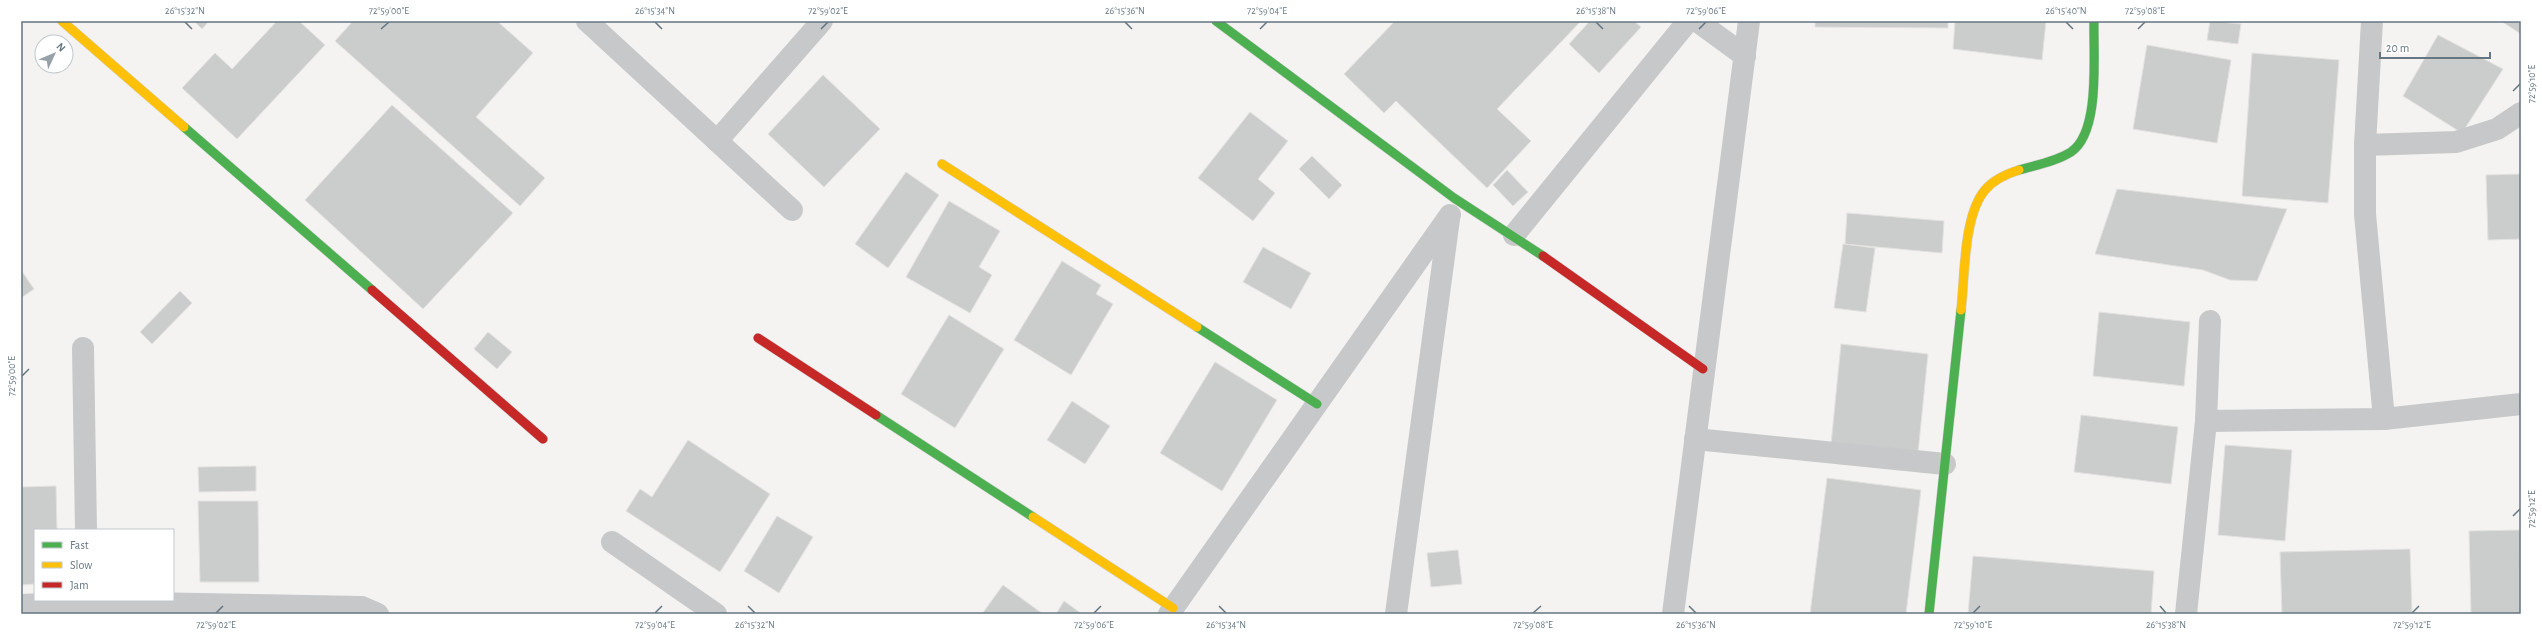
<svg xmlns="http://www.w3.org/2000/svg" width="2542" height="635" viewBox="0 0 2542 635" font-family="'Alegreya Sans',sans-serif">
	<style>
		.building { fill: #cbcccc; stroke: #e3e2e1 }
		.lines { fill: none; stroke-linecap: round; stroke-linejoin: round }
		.fast-casing { stroke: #d0d0d1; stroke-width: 10 }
		.slow-casing { stroke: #d0d0d1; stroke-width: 10 }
		.jam-casing { stroke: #d0d0d1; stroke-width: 10 }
		.street { stroke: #c7c8c9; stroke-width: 22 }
		.fast { stroke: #4caf50; stroke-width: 9 }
		.slow { stroke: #ffc107; stroke-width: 9 }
		.jam { stroke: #c62828; stroke-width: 9 }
		.ticks { fill: none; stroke: #647681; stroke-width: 1.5 }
		.neatline { fill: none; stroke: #647681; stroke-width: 1.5 }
		.ticks-label { font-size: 10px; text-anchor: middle; fill: #647681 }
	</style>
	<rect width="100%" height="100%" fill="#f4f3f1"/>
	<!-- building -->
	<g class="building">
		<polygon points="194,21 209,21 202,29"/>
		<polygon points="277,21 299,21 325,45 237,139 182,88 215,53 232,69"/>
		<polygon points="353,21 497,21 533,53 476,117 545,178 520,206 335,41"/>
		<polygon points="1395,21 1581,21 1497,109 1531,141 1487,188 1396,101 1384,113 1344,74"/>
		<polygon points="1590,21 1634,21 1641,27 1599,73 1569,44"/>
		<polygon points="1815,21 1948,21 1948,28 1815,27"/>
		<polygon points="1955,21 2046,21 2042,60 1953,49"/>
		<polygon points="2210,21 2241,24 2238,44 2207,40"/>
		<polygon points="2501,21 2521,21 2521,34"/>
		<polygon points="2438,35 2503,69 2462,133 2403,96"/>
		<polygon points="2147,45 2231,60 2217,143 2133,129"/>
		<polygon points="2252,53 2339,60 2328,203 2242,196"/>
		<polygon points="823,75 880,129 824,187 768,134"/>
		<polygon points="392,105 513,213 423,309 305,200"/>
		<polygon points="1250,112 1288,141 1258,179 1275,193 1253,221 1198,178"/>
		<polygon points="1312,156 1342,185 1329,199 1299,169"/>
		<polygon points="1507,170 1528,192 1513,206 1493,185"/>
		<polygon points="906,172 939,195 888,268 855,244"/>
		<polygon points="2521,174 2521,239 2488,240 2486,175"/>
		<polygon points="2117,189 2287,209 2257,281 2230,280 2203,270 2095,254"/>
		<polygon points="949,201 1000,231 979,267 992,275 970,313 906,277"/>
		<polygon points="1847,213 1944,221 1942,253 1845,244"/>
		<polygon points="1843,244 1875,248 1866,312 1834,308"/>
		<polygon points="1263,247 1311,273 1291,309 1243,282"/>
		<polygon points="1062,261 1101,285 1096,294 1113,304 1071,375 1014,340"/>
		<polygon points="21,270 34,289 21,298"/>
		<polygon points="180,291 192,303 152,344 140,332"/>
		<polygon points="2099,312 2190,322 2184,386 2093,376"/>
		<polygon points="949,315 1004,349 955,428 901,394"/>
		<polygon points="488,332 512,352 497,369 474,349"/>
		<polygon points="1841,344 1928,354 1918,453 1831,444"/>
		<polygon points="1215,362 1277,400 1222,491 1160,453"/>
		<polygon points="1072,401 1110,426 1085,464 1047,440"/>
		<polygon points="2081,415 2178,427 2171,484 2074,472"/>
		<polygon points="688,440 770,494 720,572 626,511 640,489 652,497"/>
		<polygon points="2225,445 2292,450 2285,541 2218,535"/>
		<polygon points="256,466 256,491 199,492 198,467"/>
		<polygon points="1827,478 1921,490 1906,614 1810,614"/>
		<polygon points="56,486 57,530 35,530 35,584 21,585 21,487"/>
		<polygon points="198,501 258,501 259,582 200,582"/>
		<polygon points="777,516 813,537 779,593 744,571"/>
		<polygon points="2520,530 2521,614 2471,614 2469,531"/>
		<polygon points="2410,549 2412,614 2282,614 2280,552"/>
		<polygon points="1458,550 1462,584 1431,587 1427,553"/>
		<polygon points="1973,556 2154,571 2151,614 1968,614"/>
		<polygon points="1003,585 1043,614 982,614"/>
		<polygon points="1064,601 1082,614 1056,614"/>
	</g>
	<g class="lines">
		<defs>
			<g id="fast">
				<polyline points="1216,21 1454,198 1543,256"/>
				<polyline points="184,127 372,290"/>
				<path d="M2019 170C2036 165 2055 162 2071 152 2101 132 2093 54 2094 21"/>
				<polyline points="1197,327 1317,404"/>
				<polyline points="876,415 1033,517"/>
				<polyline points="1929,614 1961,310"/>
			</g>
			<g id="slow">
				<polyline points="62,21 184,127"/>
				<polyline points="942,164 1197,327"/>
				<path d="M1961 310C1965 277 1963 216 1985 190 1994 179 2006 174 2019 170"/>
				<polyline points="1033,517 1173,608"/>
			</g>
			<g id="jam">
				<polyline points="1543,256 1703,369"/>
				<polyline points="372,290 543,439"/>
				<polyline points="758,338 876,415"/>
			</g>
		</defs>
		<!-- fast casing -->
		<use href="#fast" class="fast-casing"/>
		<!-- slow casing -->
		<use href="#slow" class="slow-casing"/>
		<!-- jam casing -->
		<use href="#jam" class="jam-casing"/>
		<!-- street -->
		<g class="street">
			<polyline points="587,21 792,210"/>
			<polyline points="1697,21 1745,56"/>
			<polyline points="2372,21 2365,145 2365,214 2384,419"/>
			<polyline points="717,141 822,21"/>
			<polyline points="2365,145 2456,142 2497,129 2521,113"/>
			<polyline points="1514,235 1688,21"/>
			<polyline points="83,348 86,530"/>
			<polyline points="2206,421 2384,419 2521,404"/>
			<polyline points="1695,439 1945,464"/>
			<polyline points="612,542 716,614"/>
			<polyline points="21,605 87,602 362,607 378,614"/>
			<polyline points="1169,614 1450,215"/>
			<polyline points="1396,614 1449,219"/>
			<polyline points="1673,614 1749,21"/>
			<polyline points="2186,614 2206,421 2210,321"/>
		</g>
		<!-- fast -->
		<use href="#fast" class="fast"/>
		<!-- slow -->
		<use href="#slow" class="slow"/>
		<!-- jam -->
		<use href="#jam" class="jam"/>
	</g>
	<!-- ticks -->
	<path class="ticks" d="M185 22 192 29M655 22 662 29M1125 22 1132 29M1596 22 1603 29M2066 22 2073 29M381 29 389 22M821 29 828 22M1260 29 1267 22M1699 29 1706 22M2138 29 2145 22M2513 91 2520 84M22 376 29 369M2513 516 2520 509M748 606 755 613M1219 606 1226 613M1689 606 1696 613M2160 606 2166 613M216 613 223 606M655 613 662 606M1094 613 1101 606M1533 613 1541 606M1973 613 1980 606M2412 613 2419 606"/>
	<!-- border -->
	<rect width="2542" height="635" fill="none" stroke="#ffffff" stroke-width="44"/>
	<!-- legend -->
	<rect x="34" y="529" width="140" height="72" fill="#ffffff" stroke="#c1c8cd"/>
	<rect x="42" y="542" width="20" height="6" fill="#4caf50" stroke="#c1c8cd"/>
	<text x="70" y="549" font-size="12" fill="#647681">Fast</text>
	<rect x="42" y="562" width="20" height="6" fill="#ffc107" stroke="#c1c8cd"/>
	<text x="70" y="569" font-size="12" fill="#647681">Slow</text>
	<rect x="42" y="582" width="20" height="6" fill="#c62828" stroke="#c1c8cd"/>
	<text x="70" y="589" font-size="12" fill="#647681">Jam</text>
	<!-- north arrow -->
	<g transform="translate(54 54) rotate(46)"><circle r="19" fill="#ffffff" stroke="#c1c8cd"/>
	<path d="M0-3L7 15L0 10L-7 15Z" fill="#96a2a8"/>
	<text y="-6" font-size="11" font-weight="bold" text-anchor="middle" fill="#647681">N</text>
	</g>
	<!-- scale -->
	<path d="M2380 52v6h110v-6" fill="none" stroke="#647681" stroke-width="2"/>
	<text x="2386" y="52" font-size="12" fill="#647681" stroke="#ffffff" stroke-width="3" paint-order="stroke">20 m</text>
	<rect x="22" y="22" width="2498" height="591" class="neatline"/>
	<g class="ticks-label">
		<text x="185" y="14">26°15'32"N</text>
		<text x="389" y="14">72°59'00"E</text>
		<text x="655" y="14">26°15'34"N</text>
		<text x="828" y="14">72°59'02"E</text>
		<text x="1125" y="14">26°15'36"N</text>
		<text x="1267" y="14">72°59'04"E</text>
		<text x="1596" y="14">26°15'38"N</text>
		<text x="1706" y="14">72°59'06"E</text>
		<text x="2066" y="14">26°15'40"N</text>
		<text x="2145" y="14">72°59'08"E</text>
		<text transform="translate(2531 84) rotate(-90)" y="4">72°59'10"E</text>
		<text transform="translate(11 376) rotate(-90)" y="4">72°59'00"E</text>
		<text transform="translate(2531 509) rotate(-90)" y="4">72°59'12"E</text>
		<text x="216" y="628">72°59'02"E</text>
		<text x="655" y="628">72°59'04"E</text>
		<text x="755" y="628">26°15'32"N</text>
		<text x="1094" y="628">72°59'06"E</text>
		<text x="1226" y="628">26°15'34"N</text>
		<text x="1533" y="628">72°59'08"E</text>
		<text x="1696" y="628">26°15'36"N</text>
		<text x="1973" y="628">72°59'10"E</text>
		<text x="2166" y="628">26°15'38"N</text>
		<text x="2412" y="628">72°59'12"E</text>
	</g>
</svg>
